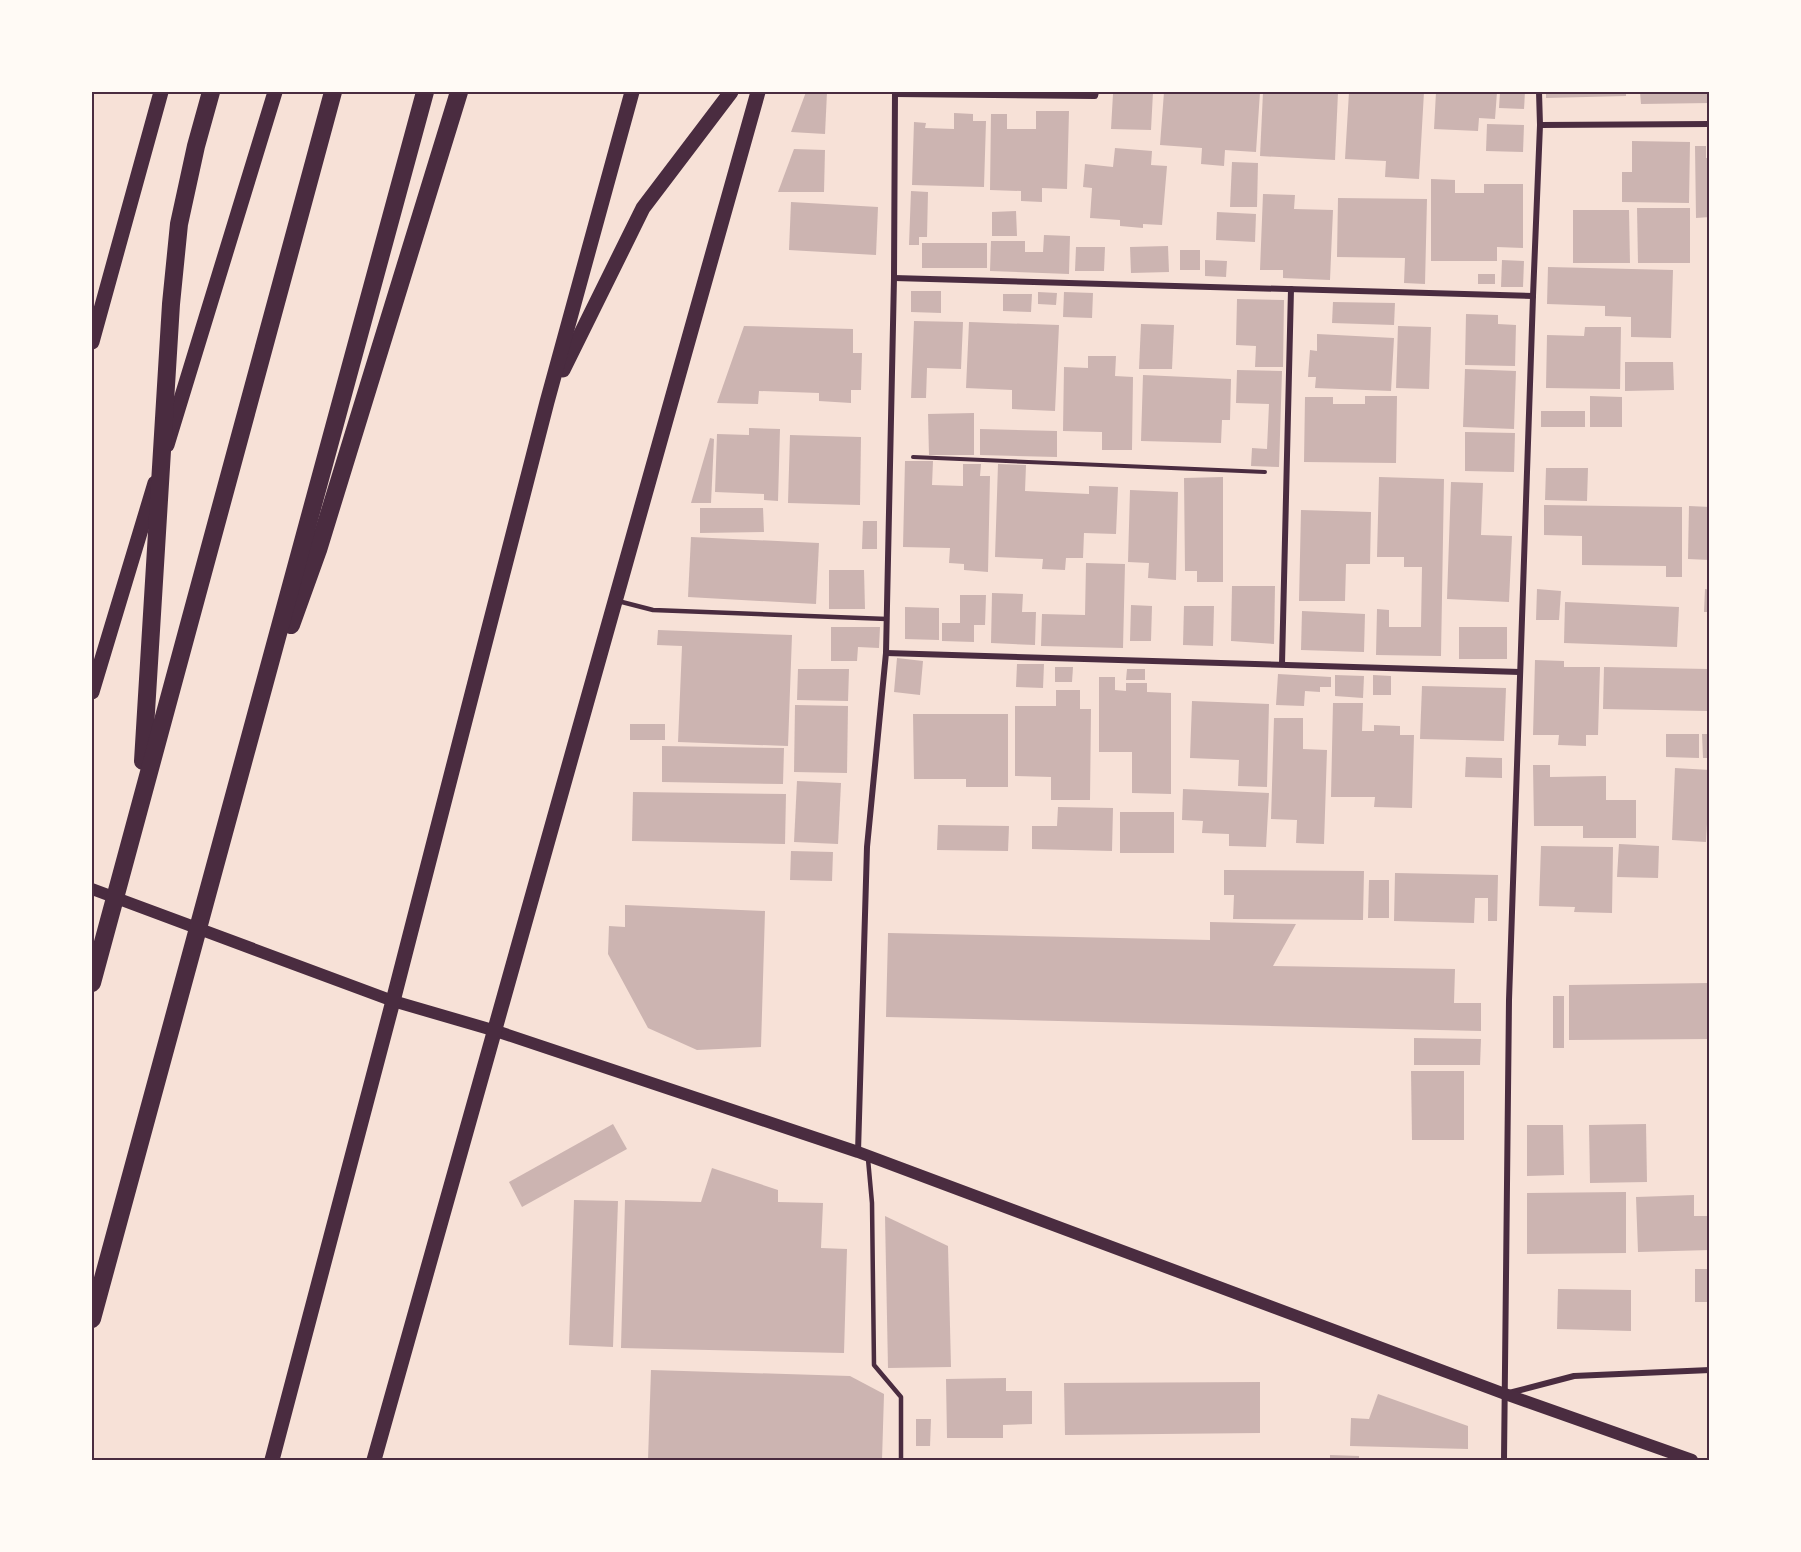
<svg xmlns="http://www.w3.org/2000/svg" width="1801" height="1552" viewBox="0 0 1801 1552" font-family="'Source Serif 4',serif">
	<style>
		.building { fill: #ccb4b1 }
		.lines { fill: none; stroke-linecap: round; stroke-linejoin: round }
		.path { stroke: #4a2c40; stroke-width: 4 }
		.service { stroke: #4a2c40; stroke-width: 4.5 }
		.minor { stroke: #4a2c40; stroke-width: 6 }
		.secondary { stroke: #4a2c40; stroke-width: 12 }
		.primary { stroke: #4a2c40; stroke-width: 15 }
		.motorway { stroke: #4a2c40; stroke-width: 18 }
		.neatline { fill: none; stroke: #4a2c40; stroke-width: 2 }
	</style>
	<rect width="100%" height="100%" fill="#f7e1d7"/>
	<!-- building -->
	<g class="building">
		<polygon points="806,92 827,92 825,134 791,132"/>
		<polygon points="1120,92 1153,92 1151,130 1111,129 1113,94 1120,94"/>
		<polygon points="1164,92 1260,92 1256,152 1225,150 1224,166 1201,164 1202,148 1160,145"/>
		<polygon points="1263,92 1338,92 1335,160 1260,156"/>
		<polygon points="1349,92 1424,92 1419,179 1385,177 1386,161 1345,159"/>
		<polygon points="1436,92 1497,92 1495,119 1479,118 1478,131 1434,129"/>
		<polygon points="1500,92 1525,92 1524,109 1499,108"/>
		<polygon points="1546,92 1626,92 1626,96 1546,98"/>
		<polygon points="1640,92 1710,92 1710,103 1641,104"/>
		<polygon points="1036,111 1069,111 1067,189 1042,188 1042,202 1021,201 1021,191 990,190 991,114 1007,114 1007,129 1036,129"/>
		<polygon points="954,113 973,114 973,121 986,121 984,187 912,185 914,122 926,123 925,128 954,129"/>
		<polygon points="1487,124 1524,125 1523,152 1486,151"/>
		<polygon points="1632,141 1690,142 1689,203 1622,202 1622,172 1632,172"/>
		<polygon points="1695,146 1706,146 1706,158 1710,158 1710,217 1696,218"/>
		<polygon points="1115,148 1152,151 1151,165 1167,166 1162,225 1143,224 1143,228 1120,226 1120,220 1090,218 1092,188 1083,187 1085,164 1113,167"/>
		<polygon points="794,149 825,150 824,192 778,192"/>
		<polygon points="1232,162 1258,163 1257,207 1230,207"/>
		<polygon points="1431,179 1455,180 1455,193 1484,193 1484,184 1523,184 1523,248 1497,247 1497,261 1431,261"/>
		<polygon points="911,191 928,192 927,237 919,237 919,245 909,245"/>
		<polygon points="1263,194 1295,195 1294,209 1333,210 1330,280 1283,278 1283,270 1260,270"/>
		<polygon points="1338,198 1427,199 1425,284 1404,283 1405,258 1337,257"/>
		<polygon points="791,202 878,207 876,255 789,250"/>
		<polygon points="1637,208 1690,208 1690,263 1638,263"/>
		<polygon points="1573,210 1629,210 1630,263 1573,263"/>
		<polygon points="1016,211 1017,236 992,236 992,212"/>
		<polygon points="1217,212 1256,214 1255,242 1216,240"/>
		<polygon points="1044,235 1070,236 1069,274 990,271 991,241 1025,241 1025,252 1043,252"/>
		<rect x="922" y="243" width="65" height="25"/>
		<polygon points="1168,246 1169,272 1131,273 1130,247"/>
		<polygon points="1076,247 1105,247 1104,271 1075,271"/>
		<rect x="1180" y="250" width="20" height="20"/>
		<polygon points="1205,260 1227,261 1226,277 1205,276"/>
		<polygon points="1502,260 1524,261 1523,287 1501,287"/>
		<polygon points="1548,267 1673,270 1671,338 1631,337 1631,317 1605,316 1605,306 1547,304"/>
		<rect x="1478" y="274" width="17" height="10"/>
		<polygon points="911,291 941,291 941,313 911,312"/>
		<polygon points="1038,292 1057,293 1056,305 1038,304"/>
		<polygon points="1064,292 1093,293 1092,318 1063,317"/>
		<polygon points="1003,294 1032,294 1031,312 1003,311"/>
		<polygon points="1237,299 1284,300 1283,367 1255,367 1256,346 1236,345"/>
		<polygon points="1333,302 1395,303 1394,325 1332,323"/>
		<polygon points="1466,314 1498,315 1498,324 1516,325 1515,366 1465,365"/>
		<polygon points="914,321 963,322 961,369 927,368 926,398 911,398"/>
		<polygon points="969,322 1059,325 1055,411 1012,409 1012,390 966,388"/>
		<polygon points="1141,324 1174,325 1172,369 1139,369"/>
		<polygon points="744,326 853,329 853,353 862,353 861,390 851,390 851,403 819,401 819,393 759,391 758,404 717,403"/>
		<polygon points="1398,326 1431,327 1429,389 1396,388"/>
		<polygon points="1585,327 1621,327 1620,389 1546,388 1547,335 1584,336"/>
		<polygon points="1317,334 1394,338 1391,391 1315,388 1316,377 1308,377 1310,350 1317,351"/>
		<polygon points="1088,356 1116,356 1115,376 1133,377 1132,450 1102,450 1102,432 1063,431 1064,367 1088,368"/>
		<polygon points="1625,362 1673,362 1674,390 1625,391"/>
		<polygon points="1465,369 1516,371 1514,429 1463,427"/>
		<polygon points="1237,370 1282,371 1279,467 1251,466 1252,448 1267,449 1269,404 1236,403"/>
		<polygon points="1143,375 1231,379 1230,420 1222,420 1221,443 1141,441"/>
		<polygon points="1365,396 1397,396 1396,463 1304,462 1305,397 1333,397 1333,404 1365,404"/>
		<polygon points="1590,396 1622,397 1622,427 1590,427"/>
		<rect x="1541" y="411" width="44" height="16"/>
		<polygon points="974,413 974,455 929,455 928,414"/>
		<polygon points="749,428 780,429 778,501 764,500 764,494 715,492 717,434 749,435"/>
		<polygon points="980,429 1057,431 1057,457 980,455"/>
		<polygon points="1465,432 1515,433 1514,472 1465,471"/>
		<polygon points="790,435 861,437 860,505 788,503"/>
		<polygon points="710,438 714,439 711,503 691,503"/>
		<polygon points="905,461 933,461 932,485 963,486 963,464 981,464 980,476 990,476 988,572 964,570 964,564 949,563 950,548 903,547"/>
		<polygon points="998,464 1026,465 1025,491 1089,494 1089,486 1118,487 1116,534 1084,533 1083,558 1066,558 1065,570 1042,569 1043,559 995,557"/>
		<polygon points="1546,468 1588,468 1587,501 1545,500"/>
		<polygon points="1223,477 1223,582 1197,582 1197,571 1185,571 1184,478"/>
		<polygon points="1379,477 1444,479 1441,656 1376,655 1377,609 1389,610 1389,627 1421,627 1422,567 1404,567 1404,557 1377,557"/>
		<polygon points="1451,482 1483,483 1481,535 1512,536 1509,602 1447,599"/>
		<polygon points="1130,490 1178,492 1176,580 1148,578 1149,563 1128,562"/>
		<polygon points="1544,505 1682,507 1682,577 1666,577 1666,566 1582,565 1582,536 1544,535"/>
		<polygon points="1689,506 1710,507 1710,560 1688,559"/>
		<polygon points="700,508 763,508 764,532 700,533"/>
		<polygon points="1301,510 1371,512 1370,564 1346,564 1345,601 1299,601"/>
		<polygon points="863,521 877,521 877,549 862,549"/>
		<polygon points="691,537 819,543 816,604 688,597"/>
		<polygon points="1086,563 1125,564 1123,648 1041,646 1042,614 1085,615"/>
		<polygon points="829,570 864,570 865,609 829,609"/>
		<polygon points="1232,586 1275,586 1274,644 1231,641"/>
		<polygon points="1537,589 1561,591 1559,620 1536,620"/>
		<polygon points="1705,589 1710,590 1710,612 1704,612"/>
		<polygon points="992,593 1023,594 1022,612 1036,612 1035,645 991,643"/>
		<polygon points="960,595 986,595 985,625 974,625 974,642 942,641 942,623 960,623"/>
		<polygon points="1565,602 1679,607 1677,647 1564,643"/>
		<polygon points="1131,605 1152,606 1151,641 1130,641"/>
		<polygon points="1184,606 1214,606 1213,646 1183,645"/>
		<polygon points="905,607 939,608 939,640 905,639"/>
		<polygon points="1302,611 1365,614 1364,652 1301,650"/>
		<polygon points="831,627 880,627 879,648 858,647 857,661 831,661"/>
		<rect x="1459" y="627" width="48" height="32"/>
		<polygon points="658,630 792,635 788,746 678,742 682,646 657,645"/>
		<polygon points="897,658 923,661 920,695 894,692"/>
		<polygon points="1535,660 1564,661 1564,667 1600,667 1598,735 1586,735 1586,746 1558,745 1559,735 1533,735"/>
		<polygon points="1017,664 1044,664 1043,688 1016,687"/>
		<polygon points="1055,667 1073,667 1072,682 1055,682"/>
		<polygon points="1604,667 1708,669 1707,711 1603,709"/>
		<polygon points="798,669 849,669 848,701 797,700"/>
		<polygon points="1127,669 1145,669 1145,680 1126,680"/>
		<polygon points="1278,674 1331,677 1331,687 1320,687 1320,692 1305,691 1304,706 1276,705"/>
		<polygon points="1335,675 1364,676 1363,698 1335,696"/>
		<polygon points="1373,675 1391,676 1391,695 1373,695"/>
		<polygon points="1099,677 1115,677 1115,690 1126,691 1126,683 1147,683 1147,692 1171,693 1171,794 1132,793 1132,752 1099,752"/>
		<polygon points="1422,686 1506,688 1504,741 1420,739"/>
		<polygon points="1056,690 1080,690 1080,709 1091,709 1090,800 1051,800 1051,777 1015,776 1015,706 1056,706"/>
		<polygon points="1192,701 1269,704 1267,787 1238,786 1239,760 1190,758"/>
		<polygon points="1333,703 1363,703 1362,731 1374,731 1374,725 1400,726 1400,735 1414,735 1412,808 1374,807 1375,797 1331,797"/>
		<polygon points="795,705 848,706 847,773 794,772"/>
		<polygon points="913,714 1008,714 1008,787 966,787 966,779 914,779"/>
		<polygon points="1274,718 1303,718 1303,749 1327,750 1324,844 1296,843 1297,820 1271,819"/>
		<rect x="630" y="724" width="35" height="16"/>
		<polygon points="1666,734 1699,734 1699,758 1666,757"/>
		<polygon points="1702,734 1710,734 1710,758 1703,758"/>
		<polygon points="662,746 784,748 783,784 662,782"/>
		<polygon points="1466,757 1502,758 1502,778 1465,777"/>
		<polygon points="1533,765 1550,765 1550,777 1606,776 1606,800 1636,800 1636,838 1583,838 1583,826 1534,826"/>
		<polygon points="1675,768 1710,770 1706,842 1672,840"/>
		<polygon points="797,781 841,783 838,844 794,842"/>
		<polygon points="1183,789 1269,793 1266,847 1229,846 1229,834 1202,833 1203,821 1182,820"/>
		<polygon points="633,792 786,794 785,844 632,841"/>
		<polygon points="1058,807 1113,808 1112,851 1032,849 1032,826 1057,826"/>
		<rect x="1120" y="812" width="54" height="41"/>
		<polygon points="938,825 1009,826 1008,851 937,850"/>
		<polygon points="1619,844 1659,846 1658,878 1617,877"/>
		<polygon points="1541,846 1613,847 1612,913 1574,912 1575,907 1539,906"/>
		<polygon points="791,851 833,852 832,881 790,880"/>
		<polygon points="1224,870 1364,871 1363,920 1233,919 1234,895 1224,895"/>
		<polygon points="1395,873 1498,875 1497,921 1488,921 1488,898 1475,898 1474,923 1394,921"/>
		<polygon points="1369,880 1389,880 1389,918 1368,918"/>
		<polygon points="625,905 765,911 761,1047 697,1050 648,1028 608,954 609,926 625,927"/>
		<polygon points="1210,922 1296,924 1273,966 1455,969 1454,1003 1481,1003 1481,1031 886,1017 888,933 1210,940"/>
		<polygon points="1710,983 1710,1039 1569,1040 1569,985"/>
		<rect x="1553" y="996" width="11" height="52"/>
		<polygon points="1414,1038 1481,1039 1480,1065 1414,1065"/>
		<polygon points="1411,1071 1464,1071 1464,1140 1412,1140"/>
		<polygon points="613,1124 627,1149 522,1207 509,1182"/>
		<polygon points="1646,1124 1647,1182 1590,1183 1589,1125"/>
		<polygon points="1527,1125 1563,1125 1564,1175 1527,1176"/>
		<polygon points="712,1168 778,1190 778,1202 823,1203 821,1248 847,1249 844,1353 621,1348 625,1200 701,1202"/>
		<polygon points="1626,1192 1626,1253 1527,1254 1527,1193"/>
		<polygon points="1694,1195 1694,1216 1710,1216 1710,1250 1638,1252 1636,1197"/>
		<polygon points="574,1200 618,1201 613,1347 569,1345"/>
		<polygon points="885,1216 948,1246 951,1367 888,1368"/>
		<rect x="1695" y="1269" width="15" height="33"/>
		<polygon points="1558,1289 1631,1290 1631,1331 1557,1329"/>
		<polygon points="651,1370 850,1376 884,1394 882,1460 648,1460"/>
		<polygon points="1006,1378 1006,1391 1032,1391 1032,1424 1003,1425 1003,1438 947,1438 946,1379"/>
		<polygon points="1260,1382 1260,1433 1065,1435 1064,1383"/>
		<polygon points="1378,1394 1468,1426 1468,1449 1350,1446 1351,1418 1369,1419"/>
		<polygon points="916,1419 931,1419 930,1446 916,1446"/>
		<polygon points="1330,1455 1359,1456 1359,1460 1330,1460"/>
	</g>
	<g class="lines">
		<!-- path -->
		<path class="path" d="M913 457C1030 461 1148 468 1265 472"/>
		<!-- service -->
		<g class="service">
			<polyline points="618,601 653,610 887,619"/>
			<polyline points="868,1159 872,1203 874,1365 901,1397 901,1460"/>
		</g>
		<!-- minor -->
		<g class="minor">
			<polyline points="895,94 1095,96 1096,92"/>
			<polyline points="1540,125 1710,124"/>
			<polyline points="894,278 1533,296"/>
			<polyline points="886,653 1520,672"/>
			<polyline points="1282,664 1291,289"/>
			<polyline points="858,1152 867,847 886,653 894,278 895,92"/>
			<polyline points="1509,1393 1574,1376 1710,1370"/>
			<polyline points="1504,1460 1509,1000 1533,296 1540,125 1539,92"/>
		</g>
		<!-- secondary -->
		<polyline class="secondary" points="92,889 393,1001 496,1031 858,1152 1505,1394 1692,1460"/>
		<!-- primary -->
		<g class="primary">
			<polyline points="92,342 161,92"/>
			<polyline points="563,370 643,208 731,92"/>
			<polyline points="167,445 275,92"/>
			<polyline points="92,692 155,483"/>
			<polyline points="272,1460 393,1001 547,402 632,92"/>
			<polyline points="374,1460 758,92"/>
		</g>
		<!-- motorway -->
		<g class="motorway">
			<polyline points="291,625 318,550 459,92"/>
			<polyline points="143,761 171,304 179,224 196,146 211,92"/>
			<polyline points="92,983 333,92"/>
			<polyline points="92,1319 425,92"/>
		</g>
	</g>
	<!-- border -->
	<rect width="1801" height="1552" fill="none" stroke="#fffaf5" stroke-width="186"/>
	<rect x="93" y="93" width="1615" height="1366" class="neatline"/>
</svg>
